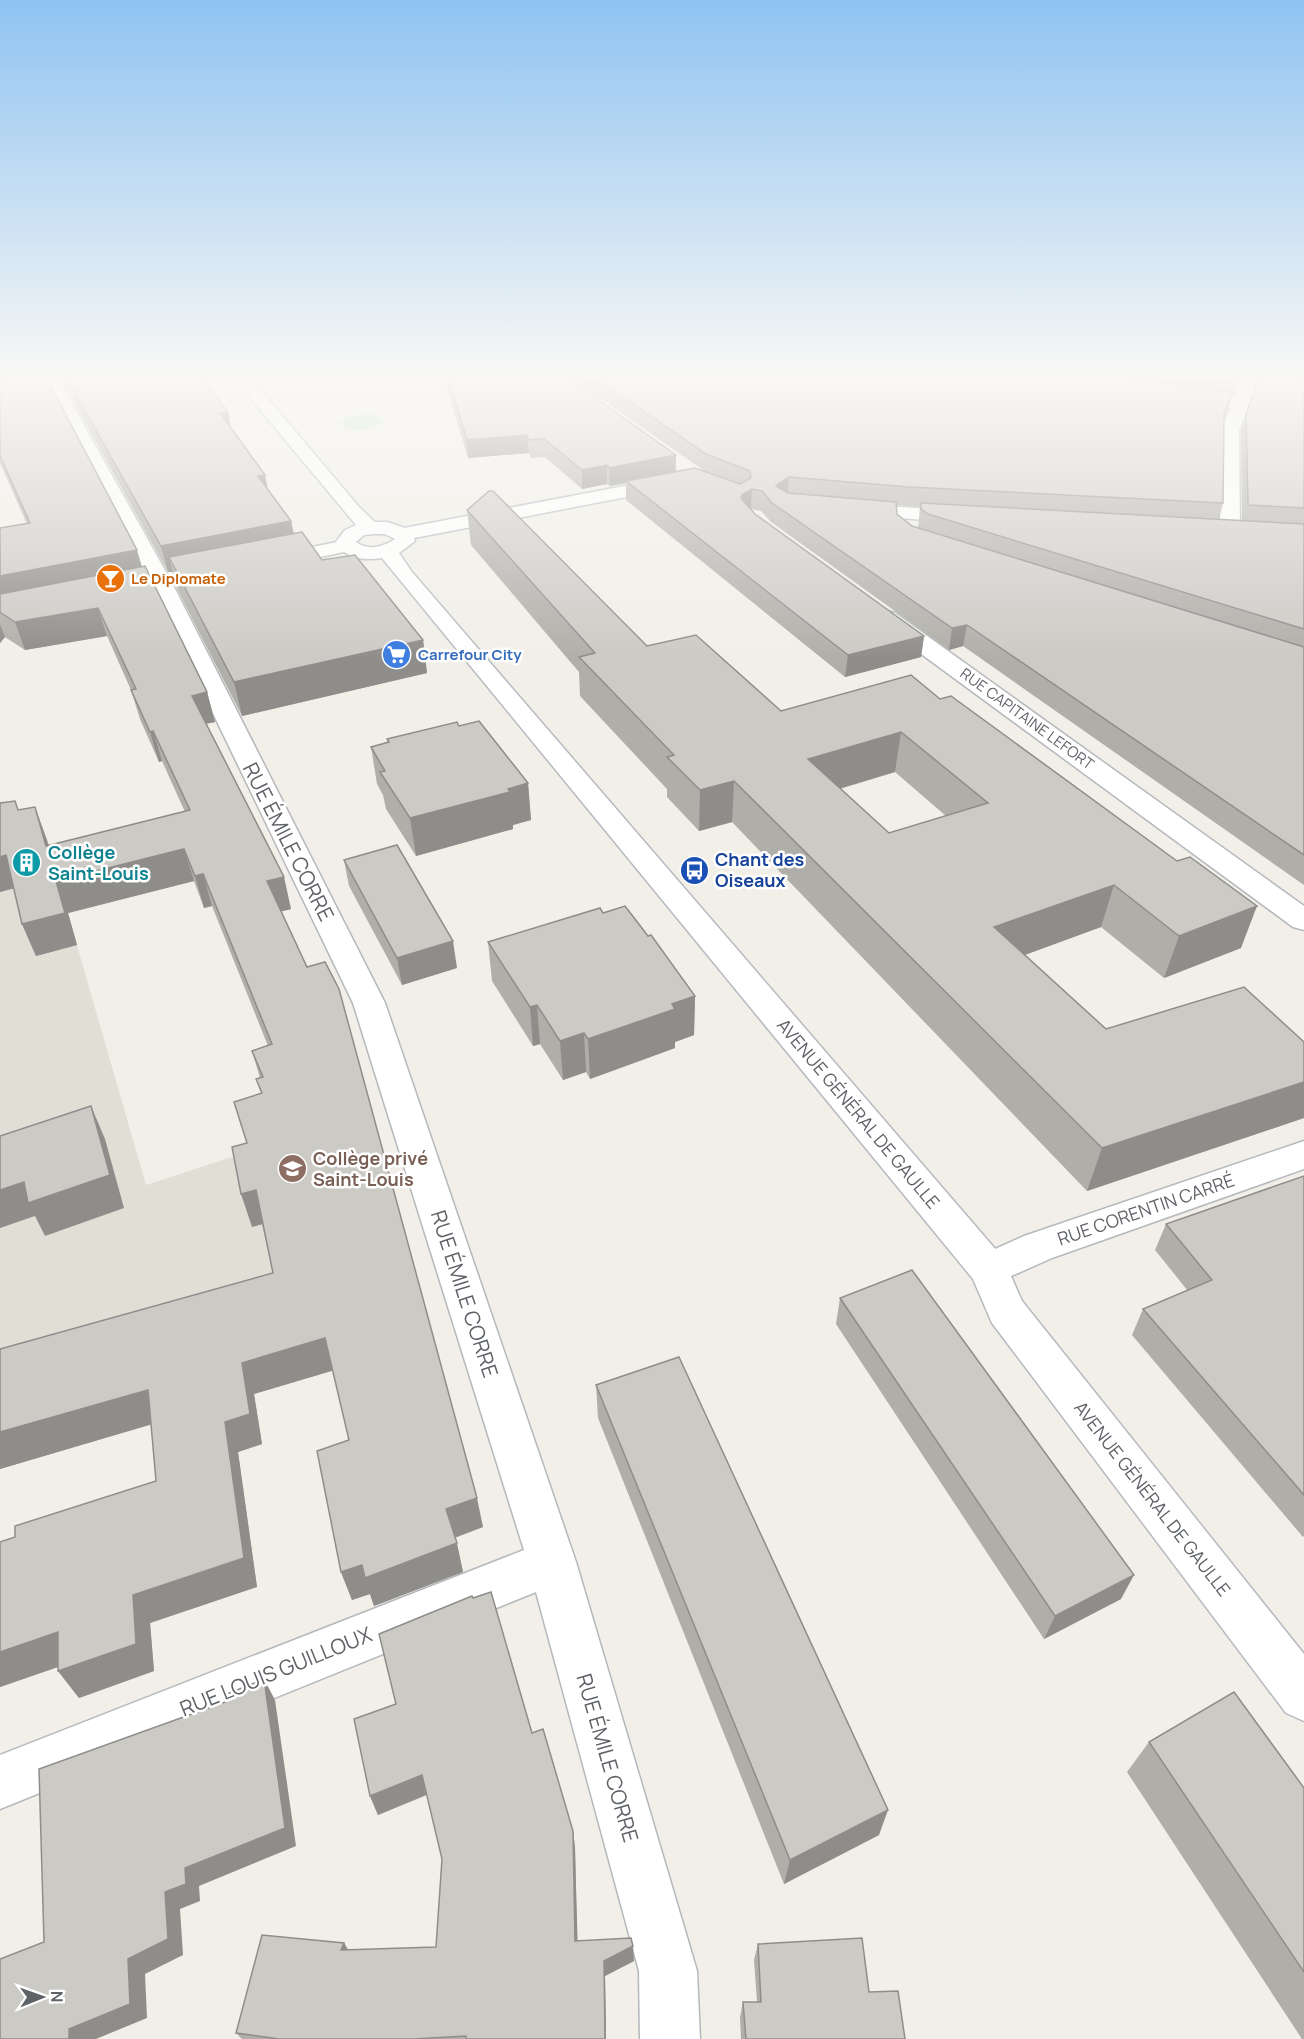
<svg xmlns="http://www.w3.org/2000/svg" width="1304" height="2039" viewBox="0 0 1304 2039" font-family="Manrope,sans-serif">
	<style>
		.education { fill: #e1ded6 }
		.green { fill: #c5e8c5 }
		.lines { fill: none; stroke-linecap: round; stroke-linejoin: round }
		.minor-casing { stroke: #b5b8bc; stroke-width: 3 }
		.secondary-casing { stroke: #b6babf; stroke-width: 3 }
		.minor { fill: #fff; fill-rule: evenodd }
		.secondary { fill: #fff; fill-rule: evenodd }
		.wall { fill: #afaea9; fill-rule: evenodd }
		.shaded-wall { fill: #8f8d8a }
		.building { fill: #cccac5; stroke: #8f8d8a; stroke-width: 1.5; fill-rule: evenodd }
		.labels { text-anchor: middle; stroke-width: 5; stroke-linejoin: round; paint-order: stroke }
		.far-food-label { font-size: 15px; font-weight: bold; fill: #c56008; stroke: #fff; text-anchor: start }
		.far-shop-label { font-size: 15px; font-weight: bold; fill: #366cbe; stroke: #fff; text-anchor: start }
		.far-street-label { font-size: 15px; fill: #5f6368; stroke: #fff }
		.culture-label { font-size: 18px; font-weight: bold; fill: #0d838f; stroke: #fff; text-anchor: start }
		.transit-label { font-size: 18px; font-weight: bold; fill: #164399; stroke: #fff; text-anchor: start }
		.street-label { font-size: 18px; fill: #5f6368; stroke: #fff }
		.education-label { font-size: 18px; font-weight: bold; fill: #785e54; stroke: #fff; text-anchor: start }
		.near-street-label { font-size: 21px; fill: #5f6368; stroke: #fff }
	</style>
	<rect width="100%" height="100%" fill="#f1efe8"/>
	<!-- education -->
	<polygon class="education" points="46,838 146,1185 370,1112 429,1342 0,1469 0,849"/>
	<!-- green -->
	<path class="green" d="M361 414 376 415 385 421C375 432 350 434 339 424L347 417Z"/>
	<g class="lines">
		<defs>
			<g id="minor">
				<polygon points="40,375 56,375 172,583 385,1003 576,1562 697,1971 700,2039 640,2039 639,1971 536,1592 0,1809 0,1755 524,1550 353,1003 150,583"/>
				<polygon points="1243,375 1259,375 1239,431 1240,532 1237,536 1223,536 1220,532 1221,431 1231,407 1185,401 1177,396 1185,391 1234,397"/>
				<polygon points="671,477 678,479 680,483 678,487 404,540 397,538 394,534 397,530 404,528"/>
				<polygon points="854,504 964,511 974,517 964,523 847,514 844,510"/>
				<polygon points="347,540 354,542 357,546 354,550 272,567 265,565 262,561 265,557 272,555"/>
				<polygon points="887,611 895,613 1304,906 1304,930 1293,927 879,623 876,618 879,613"/>
				<polygon points="1304,1141 1304,1169 1052,1258 989,1286 975,1282 969,1270 975,1258 1024,1236"/>
			</g>
			<path id="secondary" d="M231 375H248L359 507 375 522H387L411 530 415 541 399 553 412 572 1003 1258 1022 1301 1304 1654V1721L1286 1713 992 1323 973 1279 382 558C364 561 346 558 335 543L345 530 356 525ZM375 534H385L395 539C383 547 368 551 356 542L364 535Z"/>
		</defs>
		<!-- minor casing -->
		<use href="#minor" class="minor-casing"/>
		<!-- secondary casing -->
		<use href="#secondary" class="secondary-casing"/>
		<!-- minor -->
		<use href="#minor" class="minor"/>
		<!-- secondary -->
		<use href="#secondary" class="secondary"/>
	</g>
	<!-- wall -->
	<g class="wall">
		<polygon points="0,375 142,567 207,692 215,722 206,724 291,909 281,911 483,1527 455,1538 463,1572 374,1606 370,1594 352,1600 341,1572 349,1440 333,1370 254,1394 262,1444 238,1452 257,1587 150,1623 154,1671 79,1698 58,1671 58,1667 0,1687 15,1537 156,1481 151,1424 0,1469 0,1349 273,1273 262,1224 252,1227 247,1143 261,1093 256,1079 260,1078 252,1051 268,1046 212,906 204,908 194,881 68,913 77,945 36,956 22,924 14,888 0,892 0,803 18,810 35,807 49,845 185,812 162,761 159,762 140,719 131,690 107,636 25,650 5,637 0,643 0,528 27,524 0,463"/>
		<polygon points="59,375 204,375 207,386 231,429 268,490 291,521 294,533 322,560 423,640 427,673 242,716 177,589 173,572 168,572"/>
		<path d="M443 375H563L676 455V471L703 470 567 375H1241L1232 394 1224 419 1223 503 1219 519 1242 520 1241 431 1246 414 1304 375V885L963 646 949 650 771 522 761 511 750 509 755 514 924 636 921 657 845 677 626 500V483L610 486 607 484 582 489 545 457 531 458 529 453 468 458ZM896 505 920 507 918 528 912 526 897 514Z"/>
		<path d="M467 510 647 646 781 711 911 675 1241 948 1164 978 1101 927 1024 955 1106 1029 1304 1042V1118L1087 1191 732 822 699 831 667 797V789L580 696 579 672 471 545ZM895 772 946 816 889 833 840 789Z"/>
		<polygon points="459,726 528,783 531,820 513,825 513,829 416,856 386,809 383,795 377,784 371,747 387,742 387,739"/>
		<polygon points="344,860 457,968 402,985 349,886"/>
		<polygon points="603,913 695,996 694,1035 675,1042 675,1048 590,1079 586,1072 563,1080 540,1044 533,1046 492,981 488,942"/>
		<polygon points="1304,1176 1304,1536 1303,1537 1132,1335 1143,1309 1188,1291 1155,1250 1166,1224"/>
		<polygon points="840,1298 1121,1599 1044,1639 836,1324"/>
		<polygon points="596,1385 879,1835 784,1884 598,1418"/>
		<polygon points="532,1733 573,1831 575,1848 577,1941 634,1961 605,1976 606,2039 242,2039 236,2033 344,1943 348,1950 436,1947 442,1859 427,1795 378,1815 370,1796"/>
		<polygon points="1149,1742 1304,1788 1304,2039 1302,2039 1127,1772"/>
		<polygon points="758,1944 869,1992 905,2039 741,2039 740,2017 743,2002 757,2002 754,1960"/>
	</g>
	<!-- shaded-wall -->
	<g class="shaded-wall">
		<polygon points="305,375 368,375 368,377 306,381"/>
		<polygon points="1238,375 1241,375 1233,395"/>
		<polygon points="205,376 210,399 200,377"/>
		<polygon points="1233,392 1228,409 1219,431 1224,413"/>
		<polygon points="228,412 233,436 220,413"/>
		<polygon points="527,435 529,453 468,458 467,440"/>
		<polygon points="676,455 675,474 626,481 626,483 610,486 609,468"/>
		<polygon points="607,465 607,484 582,489 582,470"/>
		<polygon points="265,475 270,500 258,476"/>
		<polygon points="789,477 787,496 776,486"/>
		<polygon points="752,489 751,508 741,514 742,495"/>
		<polygon points="291,521 296,548 169,557 173,572 168,572 161,546"/>
		<polygon points="137,550 145,577 0,606 0,576"/>
		<polygon points="98,608 107,636 25,650 15,622"/>
		<polygon points="0,624 5,637 0,643"/>
		<polygon points="967,625 963,646 949,650 952,628"/>
		<polygon points="924,636 921,657 845,677 848,655"/>
		<polygon points="423,640 427,673 242,716 234,682"/>
		<polygon points="207,692 215,722 199,725 192,696"/>
		<polygon points="153,731 162,761 159,762 150,732"/>
		<polygon points="901,732 895,772 804,799 808,759"/>
		<polygon points="734,781 732,822 699,831 700,790"/>
		<polygon points="528,783 531,820 513,825 513,829 416,856 410,818"/>
		<polygon points="35,807 46,838 58,877 46,846"/>
		<polygon points="184,849 194,881 68,913 77,945 36,956 22,924 56,881"/>
		<polygon points="6,855 19,887 0,892 0,857"/>
		<polygon points="203,874 212,906 204,908 195,876"/>
		<polygon points="284,877 291,909 275,913 267,881"/>
		<polygon points="1114,885 1101,927 984,970 994,927"/>
		<polygon points="1257,906 1241,948 1164,978 1179,936"/>
		<polygon points="453,941 457,968 402,985 397,958"/>
		<polygon points="695,996 694,1035 675,1042 675,1048 590,1079 588,1039 672,1004"/>
		<polygon points="537,1005 540,1044 533,1046 530,1007"/>
		<polygon points="584,1033 586,1072 563,1080 560,1041"/>
		<polygon points="1304,1082 1304,1118 1087,1191 1102,1148"/>
		<polygon points="91,1106 105,1139 124,1208 45,1236 35,1216 0,1228 0,1190"/>
		<polygon points="256,1190 266,1223 252,1227 241,1194"/>
		<polygon points="325,1338 335,1370 254,1394 262,1444 238,1452 257,1587 150,1623 154,1671 79,1698 58,1671 133,1595 225,1422 242,1363"/>
		<polygon points="148,1390 163,1421 0,1469 0,1432"/>
		<polygon points="477,1498 483,1527 453,1538 446,1509"/>
		<polygon points="457,1543 463,1572 374,1606 370,1594 352,1600 341,1572 362,1565"/>
		<polygon points="1134,1575 1121,1599 1044,1639 1055,1616"/>
		<polygon points="58,1632 78,1660 0,1687 0,1652"/>
		<polygon points="264,1679 275,1700 296,1846 199,1886 200,1901 180,1909 183,1955 145,1974 147,2018 96,2039 69,2039 69,2029 128,1959 165,1892 185,1868"/>
		<polygon points="422,1775 428,1794 378,1815 370,1796"/>
		<polygon points="888,1810 879,1835 784,1884 790,1860"/>
		<polygon points="573,1831 575,1848 578,1957 575,1941"/>
		<polygon points="344,1943 353,1958 341,1950"/>
		<polygon points="633,1946 634,1961 605,1976 606,2039 605,2039 604,1961"/>
	</g>
	<!-- building -->
	<g class="building">
		<polygon points="0,375 45,375 137,550 0,576 0,528 30,523 0,456"/>
		<polygon points="65,375 204,375 205,376 200,377 228,412 220,413 265,475 258,476 291,521 161,546"/>
		<polygon points="447,375 563,375 676,455 609,468 607,465 582,470 544,439 529,440 527,435 467,440"/>
		<polygon points="591,375 1100,375 1233,392 1224,413 1223,503 909,487 789,477 776,486 788,493 896,502 897,514 912,526 1304,647 1304,855 967,625 952,628 772,503 762,491 752,489 742,495 741,498 755,514 924,636 848,655 626,481 695,468 740,484 751,478 750,471 706,454"/>
		<polygon points="1218,375 1238,375 1237,378"/>
		<polygon points="1260,375 1304,375 1304,508 1248,505 1246,414"/>
		<path d="M489 491H493L647 646 696 635 781 711 911 675 940 699 951 696 1177 861 1190 857 1257 906 1179 936 1114 885 994 927 1106 1029 1244 987 1304 1042V1082L1102 1148 734 781 700 790 667 757 674 755 579 657 595 653 467 510ZM901 732 988 803 889 833 808 759Z"/>
		<polygon points="921,503 1304,524 1304,629 928,514 921,509"/>
		<polygon points="302,532 322,560 355,555 423,640 234,682 169,557"/>
		<polygon points="145,566 207,692 192,696 284,877 267,881 307,967 325,962 339,989 477,1498 446,1509 457,1543 365,1578 362,1565 341,1572 317,1451 349,1440 325,1338 242,1363 250,1414 225,1422 244,1558 133,1595 136,1644 58,1671 58,1632 0,1652 0,1542 15,1537 15,1526 156,1481 148,1390 0,1432 0,1349 273,1273 256,1190 241,1194 232,1147 247,1143 234,1102 262,1093 256,1079 263,1077 252,1051 272,1044 203,874 195,876 184,849 56,881 65,913 22,924 6,855 0,857 0,803 15,801 18,810 35,807 46,846 190,810 153,731 150,732 131,690 136,689 98,608 15,622 0,612 0,594"/>
		<polygon points="479,721 528,783 508,789 510,792 410,818 380,772 385,771 371,747 389,742 387,739 457,722 459,726"/>
		<polygon points="397,845 453,941 397,958 344,860"/>
		<polygon points="625,906 648,936 651,935 695,996 672,1004 675,1009 588,1039 584,1033 560,1041 537,1005 530,1007 488,942 600,908 603,913"/>
		<polygon points="91,1106 110,1175 28,1203 24,1182 0,1190 0,1136"/>
		<polygon points="1304,1176 1304,1495 1143,1309 1212,1280 1166,1224"/>
		<polygon points="912,1270 1134,1575 1055,1616 840,1298"/>
		<polygon points="679,1357 888,1810 790,1860 596,1385"/>
		<polygon points="491,1592 532,1733 543,1729 573,1831 575,1941 631,1938 633,1946 604,1961 605,2039 466,2039 466,2036 413,2039 279,2039 236,2033 262,1935 344,1943 341,1950 436,1947 442,1859 422,1775 370,1796 354,1719 396,1704 379,1634 472,1596 473,1598"/>
		<polygon points="264,1679 285,1828 185,1868 186,1884 165,1892 168,1939 128,1959 130,2004 69,2029 69,2039 0,2039 0,1959 44,1942 39,1769 228,1701 227,1694"/>
		<polygon points="1234,1692 1304,1788 1304,1972 1149,1742"/>
		<polygon points="862,1938 869,1992 898,1991 905,2039 746,2039 743,2002 761,2002 758,1944"/>
	</g>
	<!-- sky -->
	<linearGradient id="sky" x2="0" y2="1"><stop stop-color="#8fc3f1"/><stop offset="0.57" stop-color="#f9f8f5"/><stop offset="1" stop-color="#f9f8f5" stop-opacity="0"/></linearGradient>
	<rect width="1304" height="661" fill="url(#sky)"/>
	<!-- icons -->
	<defs>
		<symbol id="bar-disc" viewBox="-11 -11 22 22"><circle r="9.5" fill="#e8710a" stroke="#fff"/><path d="M-6-5H6L.8 .8V4.5H3.5V6h-7V4.5H-.8V.8Z" fill="#fff"/></symbol>
		<symbol id="supermarket-disc" viewBox="-11 -11 22 22"><circle r="9.5" fill="#3f7fe0" stroke="#fff"/><path d="M-6-5.5h2.5l.6 2H6L4.5 2H-2.5L-4.4-4H-6ZM-1.5 3.2a1.3 1.3 0 1 0 .1 0ZM3 3.2a1.3 1.3 0 1 0 .1 0Z" fill="#fff"/></symbol>
		<symbol id="building-disc" viewBox="-11 -11 22 22"><circle r="9.5" fill="#0f9aa8" stroke="#fff"/><path d="M-4-6H4V6H1V3H-1V6H-4ZM-2.5-4.3h1.7v1.8h-1.7ZM.8-4.3h1.7v1.8H.8ZM-2.5-1h1.7V.8h-1.7ZM.8-1h1.7V.8H.8Z" fill="#fff"/></symbol>
		<symbol id="bus-disc" viewBox="-11 -11 22 22"><circle r="9.5" fill="#1a4fb4" stroke="#fff"/><path d="M-5-6H5V4H4V6H2V4H-2V6H-4V4H-5ZM-3.5-4V0h7V-4ZM-3.5 1.2v1.5H-2V1.2ZM2 1.2v1.5H3.5V1.2Z" fill="#fff"/></symbol>
		<symbol id="school-disc" viewBox="-11 -11 22 22"><circle r="9.5" fill="#8d6e63" stroke="#fff"/><path d="M0-5L7-2L0 1L-7-2ZM-4 1L0 2.5L4 1V4Q0 6-4 4Z" fill="#fff"/></symbol>
	</defs>
	<g fill-rule="evenodd">
		<use href="#bar-disc" x="94" y="562" width="33" height="33"/>
		<use href="#supermarket-disc" x="380" y="638" width="33" height="33"/>
		<use href="#building-disc" x="10" y="846" width="33" height="33"/>
		<use href="#bus-disc" x="678" y="854" width="33" height="33"/>
		<use href="#school-disc" x="276" y="1152" width="33" height="33"/>
	</g>
	<g class="labels">
		<!-- far-food labels -->
		<g class="far-food-label">
			<text x="131" y="584">Le Diplomate</text>
		</g>
		<!-- far-shop labels -->
		<g class="far-shop-label">
			<text x="418" y="660">Carrefour City</text>
		</g>
		<!-- far-street labels -->
		<g class="far-street-label">
			<text transform="translate(1027 719) rotate(36)" y="5">RUE CAPITAINE LEFORT</text>
		</g>
		<!-- culture labels -->
		<g class="culture-label">
			<text x="48" y="859">Collège<tspan x="48" dy="21">Saint-Louis</tspan></text>
		</g>
		<!-- transit labels -->
		<g class="transit-label">
			<text x="715" y="866">Chant des<tspan x="715" dy="21">Oiseaux</tspan></text>
		</g>
		<!-- street labels -->
		<g class="street-label">
			<text transform="translate(858 1114) rotate(50)" y="6">AVENUE GÉNÉRAL DE GAULLE</text>
			<text transform="translate(1146 1210) rotate(-19)" y="6">RUE CORENTIN CARRÉ</text>
			<text transform="translate(1152 1499) rotate(52)" y="6">AVENUE GÉNÉRAL DE GAULLE</text>
		</g>
		<!-- education labels -->
		<g class="education-label">
			<text x="313" y="1165">Collège privé<tspan x="313" dy="21">Saint-Louis</tspan></text>
		</g>
		<!-- near-street labels -->
		<g class="near-street-label">
			<text transform="translate(288 842) rotate(63)" y="7">RUE ÉMILE CORRE</text>
			<text transform="translate(464 1294) rotate(72)" y="7">RUE ÉMILE CORRE</text>
			<text transform="translate(276 1672) rotate(-22)" y="7">RUE LOUIS GUILLOUX</text>
			<text transform="translate(607 1758) rotate(74)" y="7">RUE ÉMILE CORRE</text>
		</g>
	</g>
	<!-- north arrow -->
	<g transform="translate(42 1997) rotate(89)" stroke="#ffffff" stroke-width="4.5" paint-order="stroke">
	<path d="M0-4.5L10 22L0 15L-10 22Z" fill="#5f6368"/>
	<text y="-9" font-size="16" font-weight="bold" text-anchor="middle" fill="#5f6368">N</text>
	</g>
</svg>
